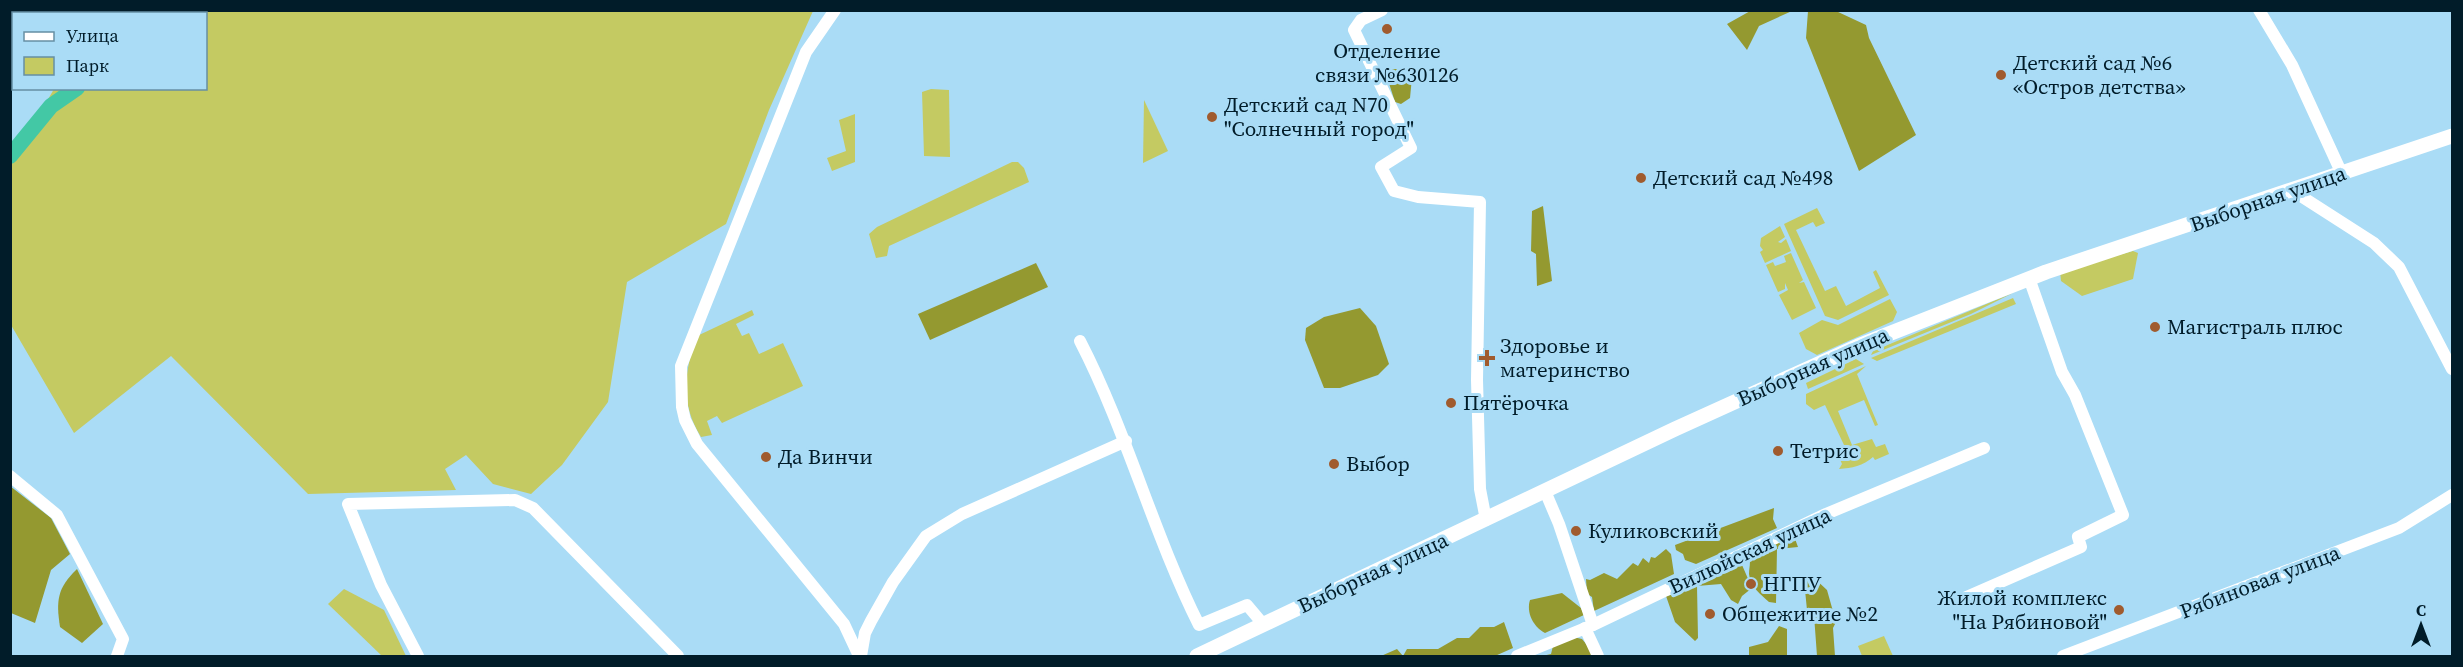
<svg xmlns="http://www.w3.org/2000/svg" width="2463" height="667" viewBox="0 0 2463 667" font-family="'Source Serif 4',serif">
	<style>
		.green { fill: #c4ca62 }
		.forest { fill: #949930 }
		.lines { fill: none; stroke-linecap: round; stroke-linejoin: round }
		.river { stroke: #43c8a5; stroke-width: 16 }
		.minor { stroke: #fff; stroke-width: 12 }
		.major { stroke: #fff; stroke-width: 15 }
		.poi-dot { fill: #a05b2e; stroke: #aadcf6; stroke-width: 2 }
		.labels { text-anchor: middle; stroke-width: 6; stroke-linejoin: round; paint-order: stroke }
		.poi-label { font-size: 21px; fill: #011c29; stroke: #aadcf6; text-anchor: start }
		.street-label { font-size: 21px; fill: #011c29; stroke: #aadcf6 }
	</style>
	<rect width="100%" height="100%" fill="#aadcf6"/>
	<!-- green -->
	<g class="green">
		<polygon points="85,11 85,10 813,11 769,110 726,224 627,282 608,402 562,465 531,494 493,484 466,455 445,469 456,490 308,494 171,356 74,433 11,325 11,163 54,89 206,88 206,14 85,13"/>
		<polygon points="931,89 949,90 950,157 924,156 922,92"/>
		<polygon points="1144,100 1168,151 1143,163"/>
		<polygon points="855,114 855,162 832,171 827,158 846,151 839,120"/>
		<polygon points="1012,162 1018,162 1024,168 1029,182 889,246 887,256 876,258 869,234 877,227"/>
		<polygon points="1817,208 1825,223 1816,227 1813,222 1796,230 1825,291 1836,286 1846,306 1880,288 1873,272 1876,270 1889,295 1838,320 1825,316 1784,224"/>
		<polygon points="1780,226 1785,237 1778,242 1781,243 1786,239 1791,251 1765,263 1760,252 1763,250 1760,246 1761,238"/>
		<polygon points="2133,251 2138,253 2133,279 2082,296 2061,281 2060,271"/>
		<polygon points="1791,253 1803,280 1799,283 1804,282 1816,308 1792,320 1779,295 1788,290 1785,283 1785,289 1778,292 1766,265 1773,262 1775,266 1786,262 1784,256"/>
		<polygon points="2013,293 1971,314 1871,355 1873,351"/>
		<polygon points="2013,298 2016,304 1877,361 1871,358"/>
		<polygon points="1890,299 1897,312 1893,321 1817,355 1806,349 1799,333 1822,320 1838,325"/>
		<path d="M752 310 754 315 736 324 742 336 749 333 759 354 783 343 803 386 722 423 717 416 707 421 712 435 701 437C680 404 684 371 697 336Z"/>
		<polygon points="1856,359 1864,364 1808,389 1806,383"/>
		<path d="M1866 366 1857 374 1878 425 1875 426 1864 400 1838 411 1852 445 1872 439 1876 447 1885 444 1889 454 1875 460 1873 457C1863 466 1852 468 1839 469L1842 464 1835 448 1844 445 1825 405 1814 410 1806 404V394Z"/>
		<polygon points="344,589 384,610 406,656 382,656 328,604"/>
		<polygon points="1884,636 1893,656 1862,656 1858,646"/>
	</g>
	<!-- forest -->
	<g class="forest">
		<polygon points="1752,10 1792,10 1792,11 1759,26 1747,50 1727,24"/>
		<polygon points="1808,11 1836,11 1866,25 1869,38 1916,135 1859,171 1806,38"/>
		<polygon points="1392,69 1403,69 1412,77 1410,98 1401,104 1395,102 1386,74"/>
		<polygon points="1543,206 1552,281 1537,286 1536,254 1531,251 1532,211"/>
		<polygon points="1036,263 1048,287 930,340 918,314"/>
		<polygon points="1360,308 1376,326 1389,364 1378,375 1340,388 1324,388 1305,340 1306,328 1324,317"/>
		<polygon points="10,486 51,518 70,554 51,570 35,623 11,613"/>
		<polygon points="1774,508 1773,519 1777,528 1696,564 1685,560 1683,554 1676,550 1675,545"/>
		<path d="M1783 532 1794 536 1798 547 1777 549 1776 603 1769 602C1761 595 1750 586 1749 574 1749 567 1751 564 1749 556Z"/>
		<polygon points="1666,549 1671,554 1674,574 1594,611 1592,597 1587,594 1586,579 1590,580 1604,573 1617,579 1633,563 1638,566 1643,558 1649,563 1651,557 1655,558"/>
		<polygon points="1739,558 1752,588 1742,596 1738,604 1731,600 1721,584 1697,586 1698,638 1695,641 1675,622 1666,596 1676,594 1692,581"/>
		<path d="M77 569 103 624 82 643 60 627C56 601 57 588 77 569Z"/>
		<polygon points="1812,576 1827,590 1836,622 1833,628 1835,656 1817,656 1814,615 1811,609 1807,610 1804,580"/>
		<path d="M1562 593 1581 608 1584 615 1545 633C1533 627 1526 612 1530 600Z"/>
		<polygon points="1504,622 1513,648 1495,656 1381,656 1397,649 1403,656 1407,649 1438,649 1457,638 1469,638 1480,627 1494,627"/>
		<polygon points="1779,626 1787,629 1787,656 1749,656 1749,647 1768,642"/>
		<polygon points="1573,637 1582,639 1596,656 1542,656 1551,654 1553,646"/>
	</g>
	<g class="lines">
		<!-- river -->
		<g class="river">
			<polyline points="189,14 193,10"/>
			<polyline points="10,156 51,106 77,88"/>
		</g>
		<!-- minor -->
		<g class="minor">
			<polyline points="835,10 806,52 681,366 682,407 685,420 697,444 844,624 859,656"/>
			<polyline points="1382,10 1361,20 1354,30 1411,148 1381,167 1394,191 1418,197 1480,202 1477,380 1480,489 1486,520"/>
			<polyline points="2259,10 2292,65 2342,174"/>
			<polyline points="2293,191 2374,243 2399,267 2452,369"/>
			<path d="M1080 341C1127 432 1153 533 1199 625L1247 605 1263 624"/>
			<polyline points="10,476 57,515 123,639 117,656"/>
			<polyline points="1545,491 1559,524 1593,625"/>
			<polyline points="1962,599 2081,547 2078,537 2123,515 2075,395 2062,372 2029,278"/>
			<polyline points="1585,628 1598,656"/>
			<polyline points="418,656 381,585 348,504 515,500 533,508 678,656"/>
			<polyline points="861,656 865,633 871,621 893,582 926,536 962,514 1126,441"/>
			<polyline points="1517,656 1593,625 1826,514 1984,448"/>
			<polyline points="2063,656 2399,528 2452,495"/>
		</g>
		<!-- major -->
		<polyline class="major" points="1197,656 1675,429 1858,346 2046,272 2452,136"/>
	</g>
	<!-- markers -->
	<g class="poi-dot">
		<circle cx="1387" cy="29" r="6"/>
		<circle cx="2001" cy="75" r="6"/>
		<circle cx="1212" cy="117" r="6"/>
		<circle cx="1641" cy="178" r="6"/>
		<circle cx="2155" cy="327" r="6"/>
		<path d="M1484 349h6v6h6v6h-6v6h-6v-6h-6v-6h6z"/>
		<circle cx="1451" cy="403" r="6"/>
		<circle cx="1778" cy="451" r="6"/>
		<circle cx="766" cy="457" r="6"/>
		<circle cx="1334" cy="464" r="6"/>
		<circle cx="1576" cy="531" r="6"/>
		<circle cx="1751" cy="584" r="6"/>
		<circle cx="2119" cy="610" r="6"/>
		<circle cx="1710" cy="614" r="6"/>
	</g>
	<g class="labels">
		<!-- poi labels -->
		<g class="poi-label">
			<text x="1387" y="58" text-anchor="middle">Отделение<tspan x="1387" dy="24">связи №630126</tspan></text>
			<text x="2013" y="70">Детский сад №6<tspan x="2013" dy="24">«Остров детства»</tspan></text>
			<text x="1224" y="112">Детский сад N70<tspan x="1224" dy="24">"Солнечный город"</tspan></text>
			<text x="1653" y="185">Детский сад №498</text>
			<text x="2167" y="334">Магистраль плюс</text>
			<text x="1500" y="353">Здоровье и<tspan x="1500" dy="24">материнство</tspan></text>
			<text x="1463" y="410">Пятёрочка</text>
			<text x="1790" y="458">Тетрис</text>
			<text x="778" y="464">Да Винчи</text>
			<text x="1346" y="471">Выбор</text>
			<text x="1588" y="538">Куликовский</text>
			<text x="1763" y="591">НГПУ</text>
			<text x="2107" y="605" text-anchor="end">Жилой комплекс<tspan x="2107" dy="24">"На Рябиновой"</tspan></text>
			<text x="1722" y="621">Общежитие №2</text>
		</g>
		<!-- street labels -->
		<g class="street-label">
			<text transform="translate(2268 199) rotate(-19)" y="7">Выборная улица</text>
			<text transform="translate(1813 367) rotate(-24)" y="7">Выборная улица</text>
			<text transform="translate(1750 551) rotate(-25)" y="7">Вилюйская улица</text>
			<text transform="translate(1373 573) rotate(-25)" y="7">Выборная улица</text>
			<text transform="translate(2260 582) rotate(-21)" y="7">Рябиновая улица</text>
		</g>
	</g>
	<!-- border -->
	<rect width="2463" height="667" fill="none" stroke="#011c29" stroke-width="24"/>
	<!-- legend -->
	<rect x="12" y="12" width="195" height="78" fill="#aadcf6" stroke="#668fa4" stroke-width="1.5"/>
	<rect x="24" y="32" width="30" height="9" fill="#ffffff" stroke="#668fa4" stroke-width="1.5"/>
	<text x="66" y="42" font-size="18" fill="#011c29">Улица</text>
	<rect x="24" y="57" width="30" height="18" fill="#c4ca62" stroke="#668fa4" stroke-width="1.5"/>
	<text x="66" y="72" font-size="18" fill="#011c29">Парк</text>
	<!-- north arrow -->
	<g transform="translate(2421 625)" stroke="#aadcf6" stroke-width="4.5" paint-order="stroke">
	<path d="M0-4.5L10 22L0 15L-10 22Z" fill="#011c29"/>
	<text y="-9" font-size="16" font-weight="bold" text-anchor="middle" fill="#011c29">С</text>
	</g>
</svg>
